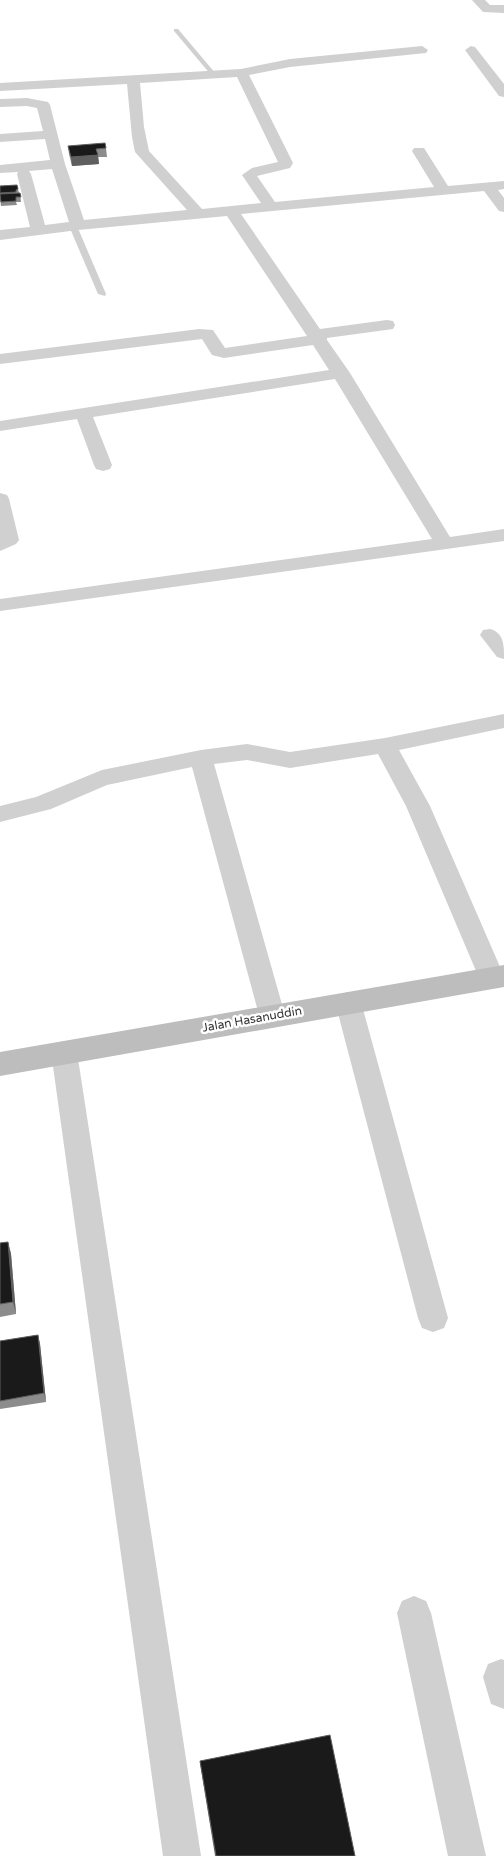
<svg xmlns="http://www.w3.org/2000/svg" width="504" height="1856" viewBox="0 0 504 1856" font-family="'Varela Round',sans-serif">
	<style>
		.lines { fill: none; stroke-linecap: round; stroke-linejoin: round }
		.service { fill: #d0d0d0; fill-rule: evenodd }
		.minor { fill: #d0d0d0; fill-rule: evenodd }
		.secondary { fill: #bdbdbd; fill-rule: evenodd }
		.wall { fill: #8c8c8c }
		.shaded-wall { fill: #5f5f5f }
		.building { fill: #1a1a1a; stroke: #5f5f5f }
		.labels { text-anchor: middle; stroke-width: 5; stroke-linejoin: round; paint-order: stroke }
		.street-label { font-size: 12px; fill: #333; stroke: #fff }
	</style>
	<rect width="100%" height="100%" fill="#fff"/>
	<g class="lines">
		<!-- service -->
		<g class="service">
			<polygon points="174,29 178,29 216,74 216,76 212,76 174,31"/>
			<polygon points="70,224 77,226 106,294 105,296 98,294 69,226"/>
		</g>
		<!-- minor -->
		<g class="minor">
			<polygon points="472,0 485,0 490,5 504,5 504,13 483,12"/>
			<path d="M422 46 428 50 426 53 290 67 249 75 293 163 290 168 257 176 275 202 434 187 412 151 414 148H424L448 186 504 181V189L498 190 504 198V212L499 211 484 191 241 214 320 329 387 320 393 321 395 325 393 329 327 338V340L350 373 450 537 504 529V541L0 611V599L432 539 335 379 93 417 112 465 110 469 103 471 96 469 94 465 77 419 0 431V421L329 370 313 345 224 358 212 355 202 339 0 364V354L199 329 213 330 225 348 307 336 227 216 78 230 0 240V230L30 227 17 174 18 172 0 173V165L50 160 45 139 0 142V134L43 131 37 108 27 106 0 107V99H2L27 98 48 102 50 105 65 164 84 220 187 210 135 152 132 137 127 84 0 91V83L241 69 290 59ZM237 77 278 162 252 168 242 175 261 203 202 209 149 151 144 127 140 83ZM52 169 69 222 45 225 31 174 29 171Z"/>
			<polygon points="471,46 475,47 504,84 504,97 499,96 465,50"/>
			<polygon points="0,493 7,495 9,499 19,540 16,544 0,551"/>
			<path d="M490 629C504 633 504 645 504 659L497 657 480 635 483 630Z"/>
			<polygon points="504,714 504,728 399,750 430,806 504,976 501,985 492,988 483,985 479,978 406,806 378,754 290,768 247,760 214,764 285,1015 281,1022 272,1025 263,1022 259,1015 192,767 107,785 51,809 0,822 0,806 36,797 102,770 201,750 247,744 290,752 385,738"/>
			<polygon points="348,992 357,995 361,1002 448,1318 444,1328 433,1332 422,1328 418,1318 335,1002 339,995"/>
			<polygon points="64,1041 73,1044 77,1052 201,1856 163,1856 51,1052 55,1044"/>
			<polygon points="414,1596 426,1601 431,1613 486,1856 448,1856 397,1613 402,1601"/>
			<polygon points="501,1659 504,1660 504,1709 491,1704 483,1677 488,1664"/>
		</g>
		<!-- secondary -->
		<polygon class="secondary" points="504,965 504,987 0,1076 0,1052"/>
	</g>
	<!-- wall -->
	<g class="wall">
		<polygon points="68,146 106,148 107,157 98,157 99,164 72,166 69,154"/>
		<polygon points="17,185 19,193 20,193 21,202 16,202 17,205 1,206 0,199 0,186"/>
		<polygon points="8,1242 11,1254 16,1314 0,1317 0,1243"/>
		<polygon points="38,1335 40,1344 46,1402 0,1409 0,1341"/>
		<polygon points="200,1761 355,1856 215,1856 201,1769"/>
	</g>
	<!-- shaded-wall -->
	<g class="shaded-wall">
		<polygon points="98,155 99,164 72,166 71,157"/>
		<polygon points="8,1242 11,1254 16,1314 13,1302"/>
		<polygon points="38,1335 40,1344 46,1402 44,1393"/>
	</g>
	<!-- building -->
	<g class="building">
		<polygon points="105,143 106,148 96,149 98,155 71,157 68,146"/>
		<polygon points="17,185 18,189 16,190 16,192 0,193 0,186"/>
		<polygon points="20,193 21,197 16,197 16,201 1,202 0,194"/>
		<polygon points="8,1242 13,1302 0,1304 0,1243"/>
		<polygon points="38,1335 44,1393 0,1401 0,1341"/>
		<polygon points="330,1735 355,1856 216,1856 200,1761"/>
	</g>
	<g class="labels">
		<!-- street labels -->
		<g class="street-label">
			<text transform="translate(252 1019) rotate(-10)" y="4">Jalan Hasanuddin</text>
		</g>
	</g>
</svg>
